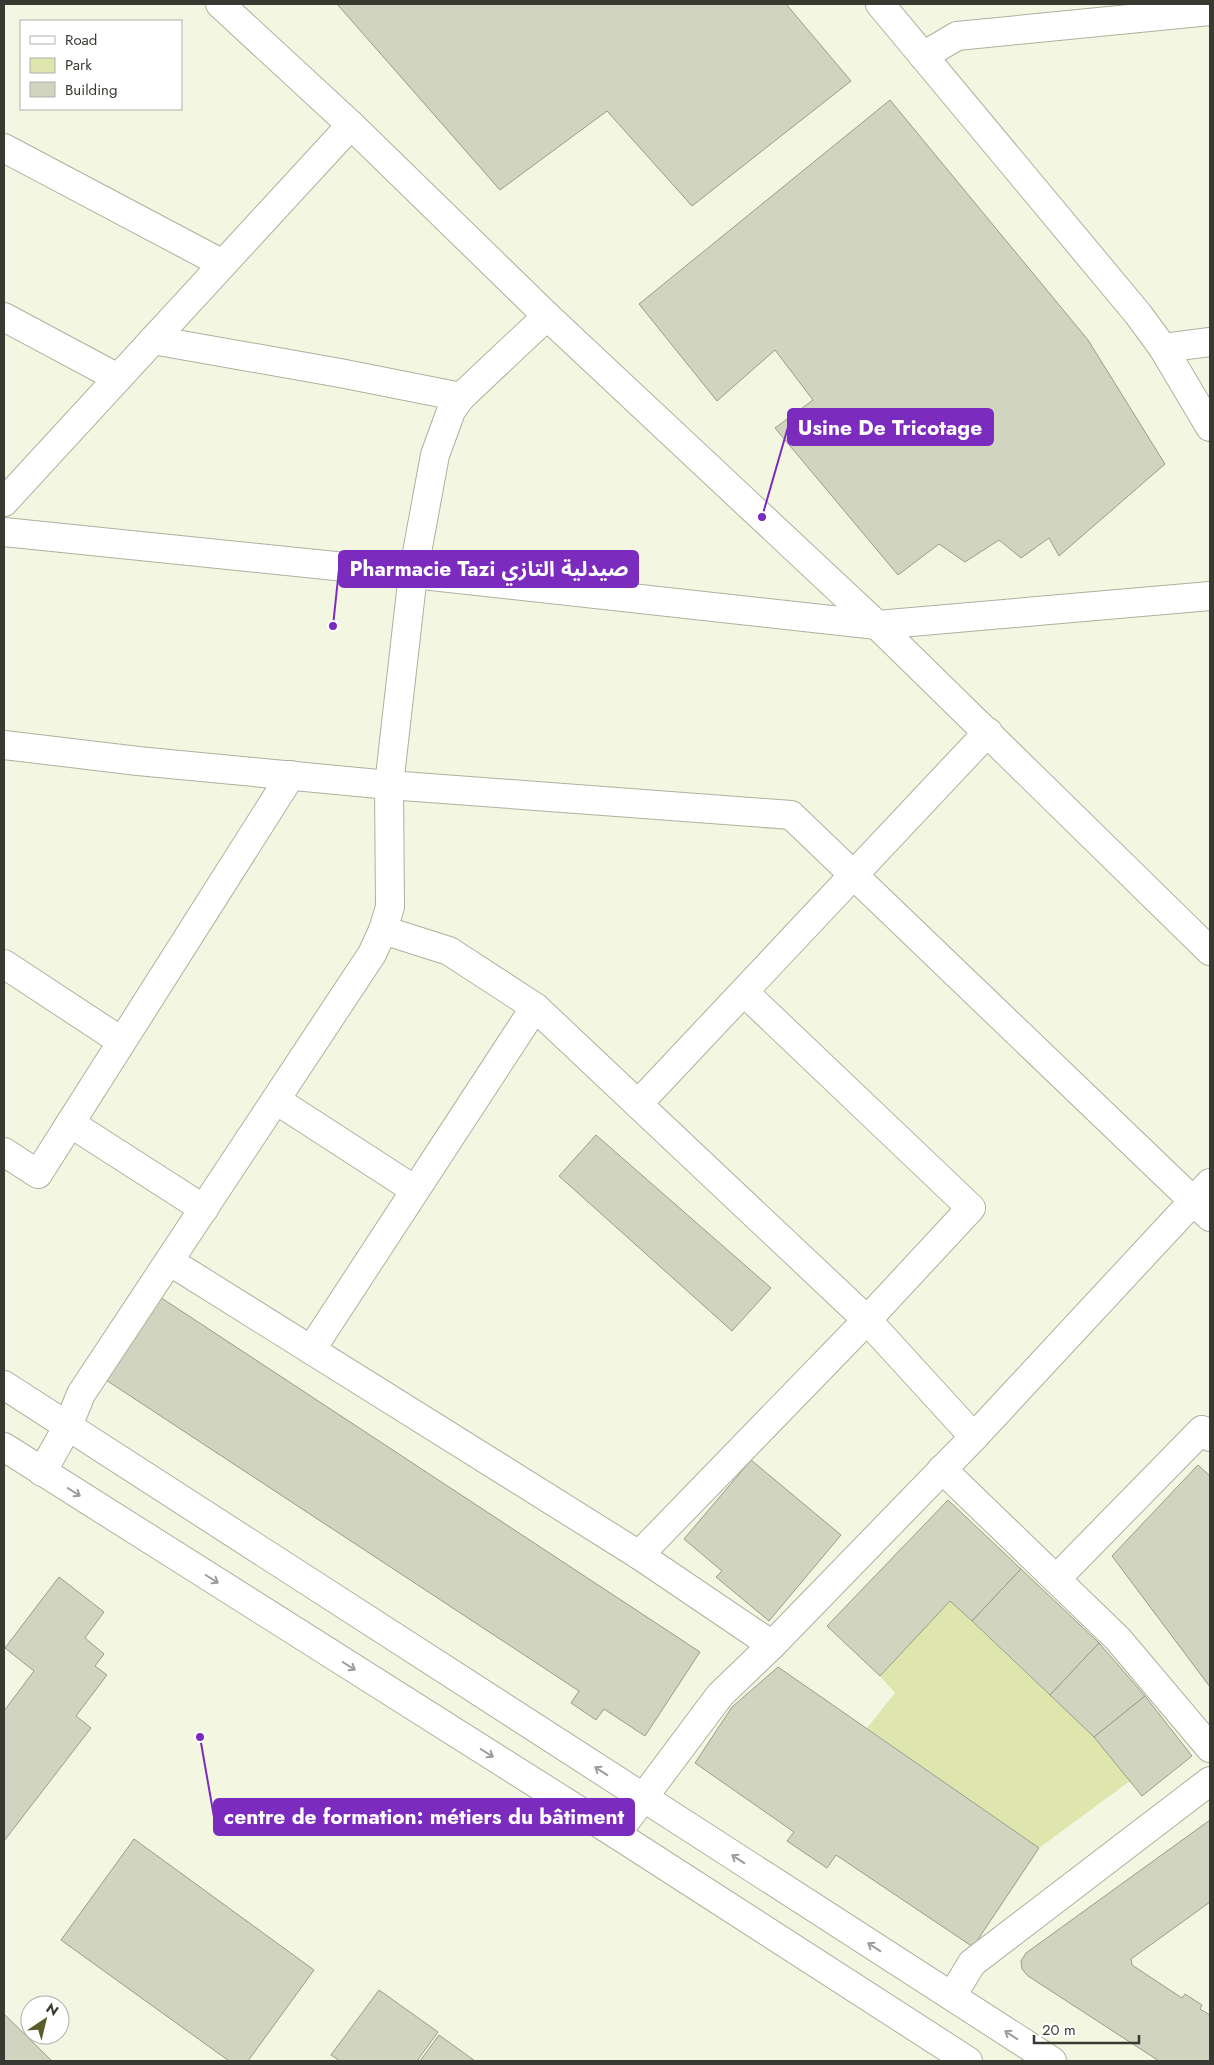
<svg xmlns="http://www.w3.org/2000/svg" width="1214" height="2065" viewBox="0 0 1214 2065" font-family="Jost,'Noto Sans Arabic',sans-serif">
	<style>
		.green { fill: #dee6ae }
		.building { fill: #d1d5c0; stroke: #999d89 }
		.lines { fill: none; stroke-linecap: round; stroke-linejoin: round }
		.street-casing { stroke: #aeb19e; stroke-width: 30 }
		.street { stroke: #fff; stroke-width: 28 }
		.oneway { stroke: #9c9c98 }
		.leader { fill: none; stroke: #7b2cbf; stroke-width: 2 }
		.callout-dot { fill: #7b2cbf; stroke: #fff; stroke-width: 2 }
		.callout { fill: #7b2cbf; stroke: #7b2cbf; stroke-width: 2 }
		.callout-label { font-size: 21px; text-anchor: middle; font-weight: bold; fill: #fff }
	</style>
	<rect width="100%" height="100%" fill="#f3f6e1"/>
	<!-- green -->
	<polygon class="green" points="950,1601 1094,1737 1130,1781 1039,1848 867,1728 895,1693 880,1676"/>
	<!-- building -->
	<g class="building">
		<polygon points="337,4 786,4 851,81 692,206 607,111 500,190"/>
		<polygon points="890,100 1088,340 1165,464 1059,556 1049,538 1021,558 999,540 965,562 939,544 898,575 775,428 813,400 775,350 717,401 639,304"/>
		<polygon points="596,1135 771,1288 732,1331 559,1176"/>
		<polygon points="160,1297 700,1652 645,1736 604,1709 596,1720 571,1703 579,1691 106,1380"/>
		<polygon points="751,1460 841,1535 769,1621 716,1577 722,1571 684,1539"/>
		<polygon points="1198,1465 1210,1476 1210,1687 1112,1556"/>
		<polygon points="948,1500 1021,1569 972,1621 950,1601 880,1676 827,1626"/>
		<polygon points="1021,1569 1099,1643 1050,1695 972,1621"/>
		<polygon points="59,1577 104,1612 85,1638 104,1654 95,1666 107,1675 76,1716 91,1728 4,1841 4,1711 34,1671 5,1648"/>
		<polygon points="1099,1643 1145,1696 1094,1737 1050,1695"/>
		<polygon points="778,1667 1039,1848 973,1947 836,1855 827,1868 787,1841 794,1832 695,1763 732,1707"/>
		<polygon points="1145,1696 1192,1756 1142,1796 1094,1737"/>
		<polygon points="1210,1820 1210,1902 1131,1959 1132,1965 1182,1998 1185,1994 1202,2005 1200,2009 1210,2015 1210,2061 1159,2061 1028,1976 1022,1969 1021,1961 1026,1953"/>
		<polygon points="134,1839 314,1970 248,2061 229,2061 61,1940"/>
		<polygon points="379,1990 438,2032 417,2061 340,2061 331,2055"/>
		<polygon points="4,2014 52,2061 4,2061"/>
		<polygon points="439,2035 475,2061 420,2061"/>
	</g>
	<g class="lines">
		<defs>
			<g id="street">
				<polyline points="220,4 351,125 547,316 877,625 1210,951"/>
				<polyline points="880,4 1138,314 1163,348 1210,427"/>
				<polyline points="923,56 957,36 1210,11"/>
				<polyline points="4,148 223,264"/>
				<polyline points="4,317 118,378"/>
				<polyline points="153,340 340,373 461,397 547,316"/>
				<polyline points="1163,348 1210,342"/>
				<polyline points="4,502 351,125"/>
				<polyline points="4,532 413,574 877,625 1210,596"/>
				<polyline points="4,745 138,761 389,785 791,815 1210,1217"/>
				<polyline points="383,930 449,951 535,1007 867,1320 639,1555"/>
				<polyline points="4,964 121,1041"/>
				<polyline points="744,992 971,1208 867,1320 974,1437 1210,1183"/>
				<polyline points="276,1100 415,1190"/>
				<polyline points="638,1104 988,732"/>
				<polyline points="70,1123 204,1209"/>
				<polyline points="4,1152 38,1174 291,775"/>
				<polyline points="169,1261 639,1555 772,1645"/>
				<polyline points="311,1350 535,1007"/>
				<polyline points="4,1385 1052,2061"/>
				<polyline points="4,1447 616,1834 968,2061"/>
				<polyline points="942,1469 1118,1639 1210,1748"/>
				<polyline points="42,1472 68,1426 81,1394 372,954 383,930 390,907 389,785 413,574 435,455 451,411 461,397"/>
				<polyline points="1056,1579 1202,1430 1210,1437"/>
				<polyline points="616,1834 720,1695 772,1645 974,1437"/>
				<polyline points="952,1996 972,1963 1210,1781"/>
			</g>
		</defs>
		<!-- street casing -->
		<use href="#street" class="street-casing"/>
		<!-- street -->
		<use href="#street" class="street"/>
	</g>
	<!-- one-way arrows -->
	<defs><path id="oneway-shaft" d="M-6 0H5M1.5-3L5.5 0L1.5 3" fill="none" stroke-width="1.6" stroke-linecap="round" stroke-linejoin="round" transform="scale(1.25)"/></defs>
	<g class="oneway">
		<use href="#oneway-shaft" transform="translate(74 1492) rotate(32)"/>
		<use href="#oneway-shaft" transform="translate(212 1579) rotate(32)"/>
		<use href="#oneway-shaft" transform="translate(349 1666) rotate(32)"/>
		<use href="#oneway-shaft" transform="translate(487 1753) rotate(32)"/>
		<use href="#oneway-shaft" transform="translate(601 1771) rotate(-147)"/>
		<use href="#oneway-shaft" transform="translate(738 1859) rotate(-147)"/>
		<use href="#oneway-shaft" transform="translate(874 1947) rotate(-147)"/>
		<use href="#oneway-shaft" transform="translate(1011 2035) rotate(-147)"/>
	</g>
	<!-- callouts -->
	<path class="leader" d="M762 517L788 427M333 626L339 569M200 1737L214 1817"/>
	<g class="callout-dot">
		<circle cx="762" cy="517" r="5"/>
		<circle cx="333" cy="626" r="5"/>
		<circle cx="200" cy="1737" r="5"/>
	</g>
	<g class="callout">
		<rect x="788" y="409" width="205" height="36" rx="5"/>
		<rect x="339" y="551" width="299" height="36" rx="5"/>
		<rect x="214" y="1799" width="420" height="36" rx="5"/>
	</g>
	<g class="callout-label">
		<text x="890" y="435">Usine De Tricotage</text>
		<text x="489" y="576">Pharmacie Tazi صيدلية التازي</text>
		<text x="424" y="1824">centre de formation: métiers du bâtiment</text>
	</g>
	<!-- border -->
	<rect width="1214" height="2065" fill="none" stroke="#383931" stroke-width="10"/>
	<!-- legend -->
	<rect x="20" y="20" width="162" height="90" fill="#ffffff" stroke="#afb0ad"/>
	<rect x="30" y="36" width="25" height="8" fill="#ffffff" stroke="#afb0ad"/>
	<text x="65" y="45" font-size="15" fill="#383931">Road</text>
	<rect x="30" y="58" width="25" height="15" fill="#dee6ae" stroke="#afb0ad"/>
	<text x="65" y="70" font-size="15" fill="#383931">Park</text>
	<rect x="30" y="82" width="25" height="15" fill="#d1d5c0" stroke="#afb0ad"/>
	<text x="65" y="95" font-size="15" fill="#383931">Building</text>
	<!-- north arrow -->
	<g transform="translate(45 2020) rotate(35)"><circle r="24" fill="#ffffff" stroke="#afb0ad"/>
	<path d="M0-4L9 19L0 12L-9 19Z" fill="#575c2a"/>
	<text y="-8" font-size="14" font-weight="bold" text-anchor="middle" fill="#383931">N</text>
	</g>
	<!-- scale -->
	<path d="M1034 2035v8h105v-8" fill="none" stroke="#383931" stroke-width="2.5"/>
	<text x="1042" y="2035" font-size="15" fill="#383931" stroke="#ffffff" stroke-width="4" paint-order="stroke">20 m</text>
</svg>
